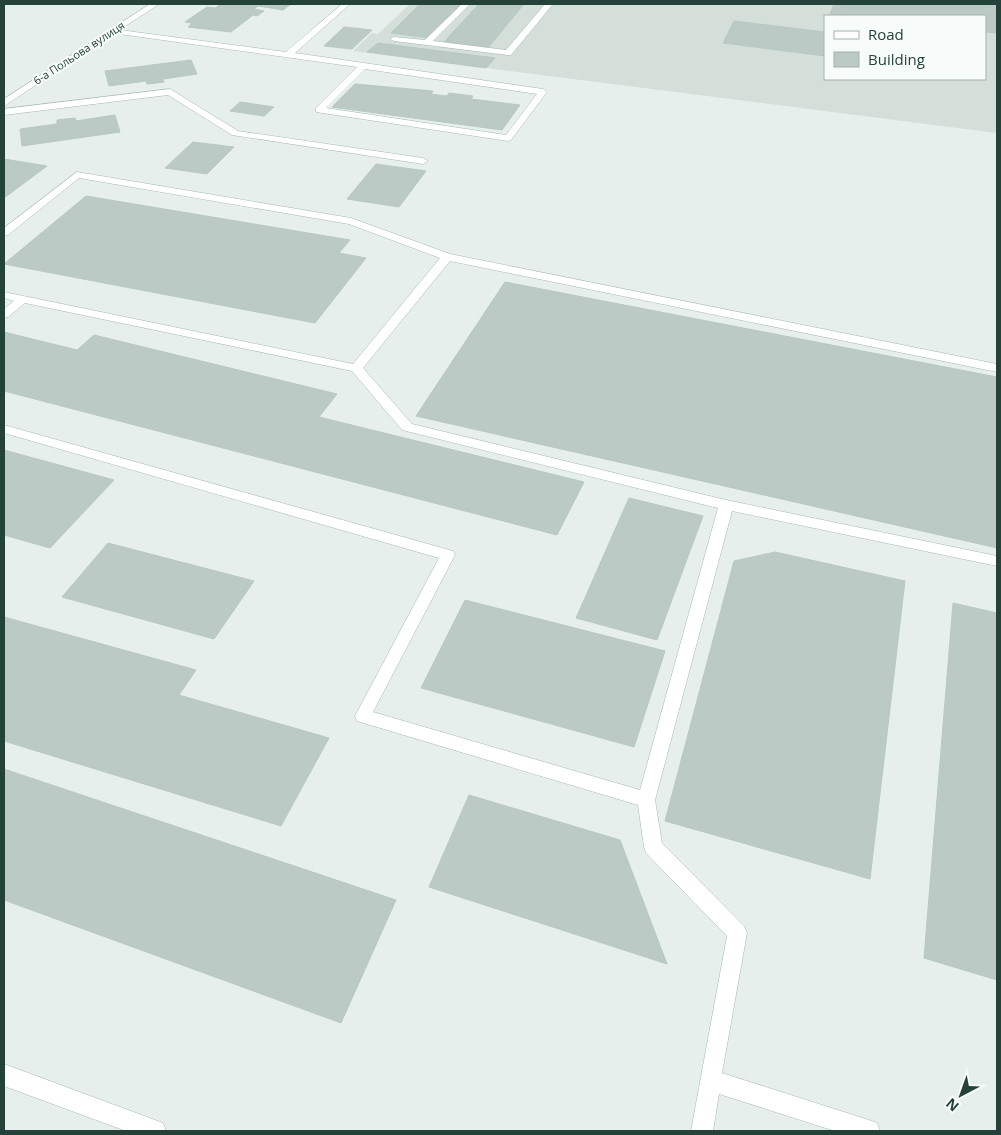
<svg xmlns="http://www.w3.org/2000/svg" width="1001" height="1135" viewBox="0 0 1001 1135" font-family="'Open Sans',sans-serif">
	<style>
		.built { fill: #d4dfda; fill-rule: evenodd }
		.building { fill: #bbcac4; stroke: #b8c9c2 }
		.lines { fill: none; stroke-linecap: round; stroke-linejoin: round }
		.service-casing { stroke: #a8b8b2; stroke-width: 1 }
		.minor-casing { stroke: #a8b8b2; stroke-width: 1 }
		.service { fill: #fff; fill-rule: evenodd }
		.minor { fill: #fff; fill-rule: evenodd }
		.labels { text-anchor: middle; stroke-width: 4; stroke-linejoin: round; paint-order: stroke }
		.far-street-label { font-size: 11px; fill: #24423a; stroke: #f7fbf9 }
	</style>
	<rect width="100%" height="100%" fill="#e6efeb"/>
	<!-- built -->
	<path class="built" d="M410 4H997V133L353 51 372 33 378 34ZM825 16H985V79H825Z"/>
	<!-- building -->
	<g class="building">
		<polygon points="221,4 291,4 283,10 258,6 254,9 264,11 257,16 253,15 231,32 188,27 192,23 185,22 207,7 215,8"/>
		<polygon points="420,4 461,4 429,38 391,33"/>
		<polygon points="479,4 524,4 487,49 443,43"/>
		<polygon points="834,4 997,4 997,33 985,32 985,16 847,16 830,14"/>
		<polygon points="734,21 825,32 825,56 723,43"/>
		<polygon points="344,27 372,30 352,49 324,46"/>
		<polygon points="378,43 495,58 486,68 367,52"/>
		<polygon points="191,60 197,74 163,79 164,82 147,84 146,81 109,86 105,71"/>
		<polygon points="355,84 433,91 431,94 447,96 449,93 473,96 471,99 520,105 502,130 332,107"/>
		<polygon points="240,102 274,107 264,116 230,111"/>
		<polygon points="115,115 120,132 22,146 20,129 57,124 57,120 75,118 76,121"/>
		<polygon points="193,142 234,147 207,174 165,168"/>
		<polygon points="4,159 47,166 4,198"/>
		<polygon points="376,164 426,171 399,207 347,199"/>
		<polygon points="86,196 350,240 339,253 366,258 315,323 4,264"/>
		<polygon points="505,282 997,377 997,548 416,416"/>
		<polygon points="4,332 77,350 94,335 337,394 319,417 584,482 557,535 4,391"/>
		<polygon points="4,450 114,480 50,548 4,535"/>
		<polygon points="629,498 703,516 657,640 576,618"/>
		<polygon points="108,543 254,581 214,639 62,597"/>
		<polygon points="775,552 905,581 870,879 665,821 734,561"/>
		<polygon points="465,600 665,651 634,747 421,688"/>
		<polygon points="953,603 997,613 997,980 924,958"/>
		<polygon points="4,617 196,670 179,695 329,738 281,826 4,741"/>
		<polygon points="4,769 396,900 341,1023 4,900"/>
		<polygon points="469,795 620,840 667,964 429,887"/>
	</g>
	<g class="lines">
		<defs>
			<g id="service">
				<path d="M342 4H350L295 53 543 89 547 92 511 140 508 141 316 112V108L357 67 112 33 108 31 112 29 286 52ZM365 69 537 94 506 135 326 108Z"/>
				<polygon points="462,4 470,4 433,41 506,50 545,4 553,4 511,55 508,55 394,41 390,39 394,37 425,40"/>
				<polygon points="170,89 238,131 423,158 428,161 423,164 232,135 168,95 4,115 4,109"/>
				<polygon points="77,172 351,218 450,254 997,364 997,372 450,261 363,368 412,424 726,500 997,556 997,566 732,511 655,800 662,843 744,926 747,933 722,1073 869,1120 877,1123 880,1131 835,1131 719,1094 713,1131 691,1131 727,936 646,853 644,847 638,805 357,721 355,716 439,558 4,433 4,425 453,551 455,555 373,712 640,790 718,508 402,430 352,371 25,303 8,317 4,318 4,309 14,301 4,298 4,292 353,364 440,258 349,224 79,178 8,235 4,236 4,228"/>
				<polygon points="4,1064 155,1120 163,1123 166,1131 126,1131 4,1086"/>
			</g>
			<polygon id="minor" points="150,4 159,4 4,106 4,99"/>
		</defs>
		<!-- service casing -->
		<use href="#service" class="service-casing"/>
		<!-- minor casing -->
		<use href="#minor" class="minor-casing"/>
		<!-- service -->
		<use href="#service" class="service"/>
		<!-- minor -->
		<use href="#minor" class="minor"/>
	</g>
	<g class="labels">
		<!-- far-street labels -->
		<g class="far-street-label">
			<text transform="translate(79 53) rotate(-33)" y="4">6-а Польова вулиця</text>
		</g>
	</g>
	<!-- border -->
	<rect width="1001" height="1135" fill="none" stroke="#24423a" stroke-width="10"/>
	<!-- legend -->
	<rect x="824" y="15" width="162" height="65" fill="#f7fbf9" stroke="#a3b1ad"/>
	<rect x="834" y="31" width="25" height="8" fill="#ffffff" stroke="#a3b1ad"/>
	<text x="868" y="40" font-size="15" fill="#24423a">Road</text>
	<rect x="834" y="52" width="25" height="15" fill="#bbcac4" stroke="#a3b1ad"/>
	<text x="868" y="65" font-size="15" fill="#24423a">Building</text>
	<!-- north arrow -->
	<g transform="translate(961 1095) rotate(221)" stroke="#f7fbf9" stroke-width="4" paint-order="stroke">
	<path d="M0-4L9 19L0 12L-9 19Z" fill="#24423a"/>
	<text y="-8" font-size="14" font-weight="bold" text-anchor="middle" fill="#24423a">N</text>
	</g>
</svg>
